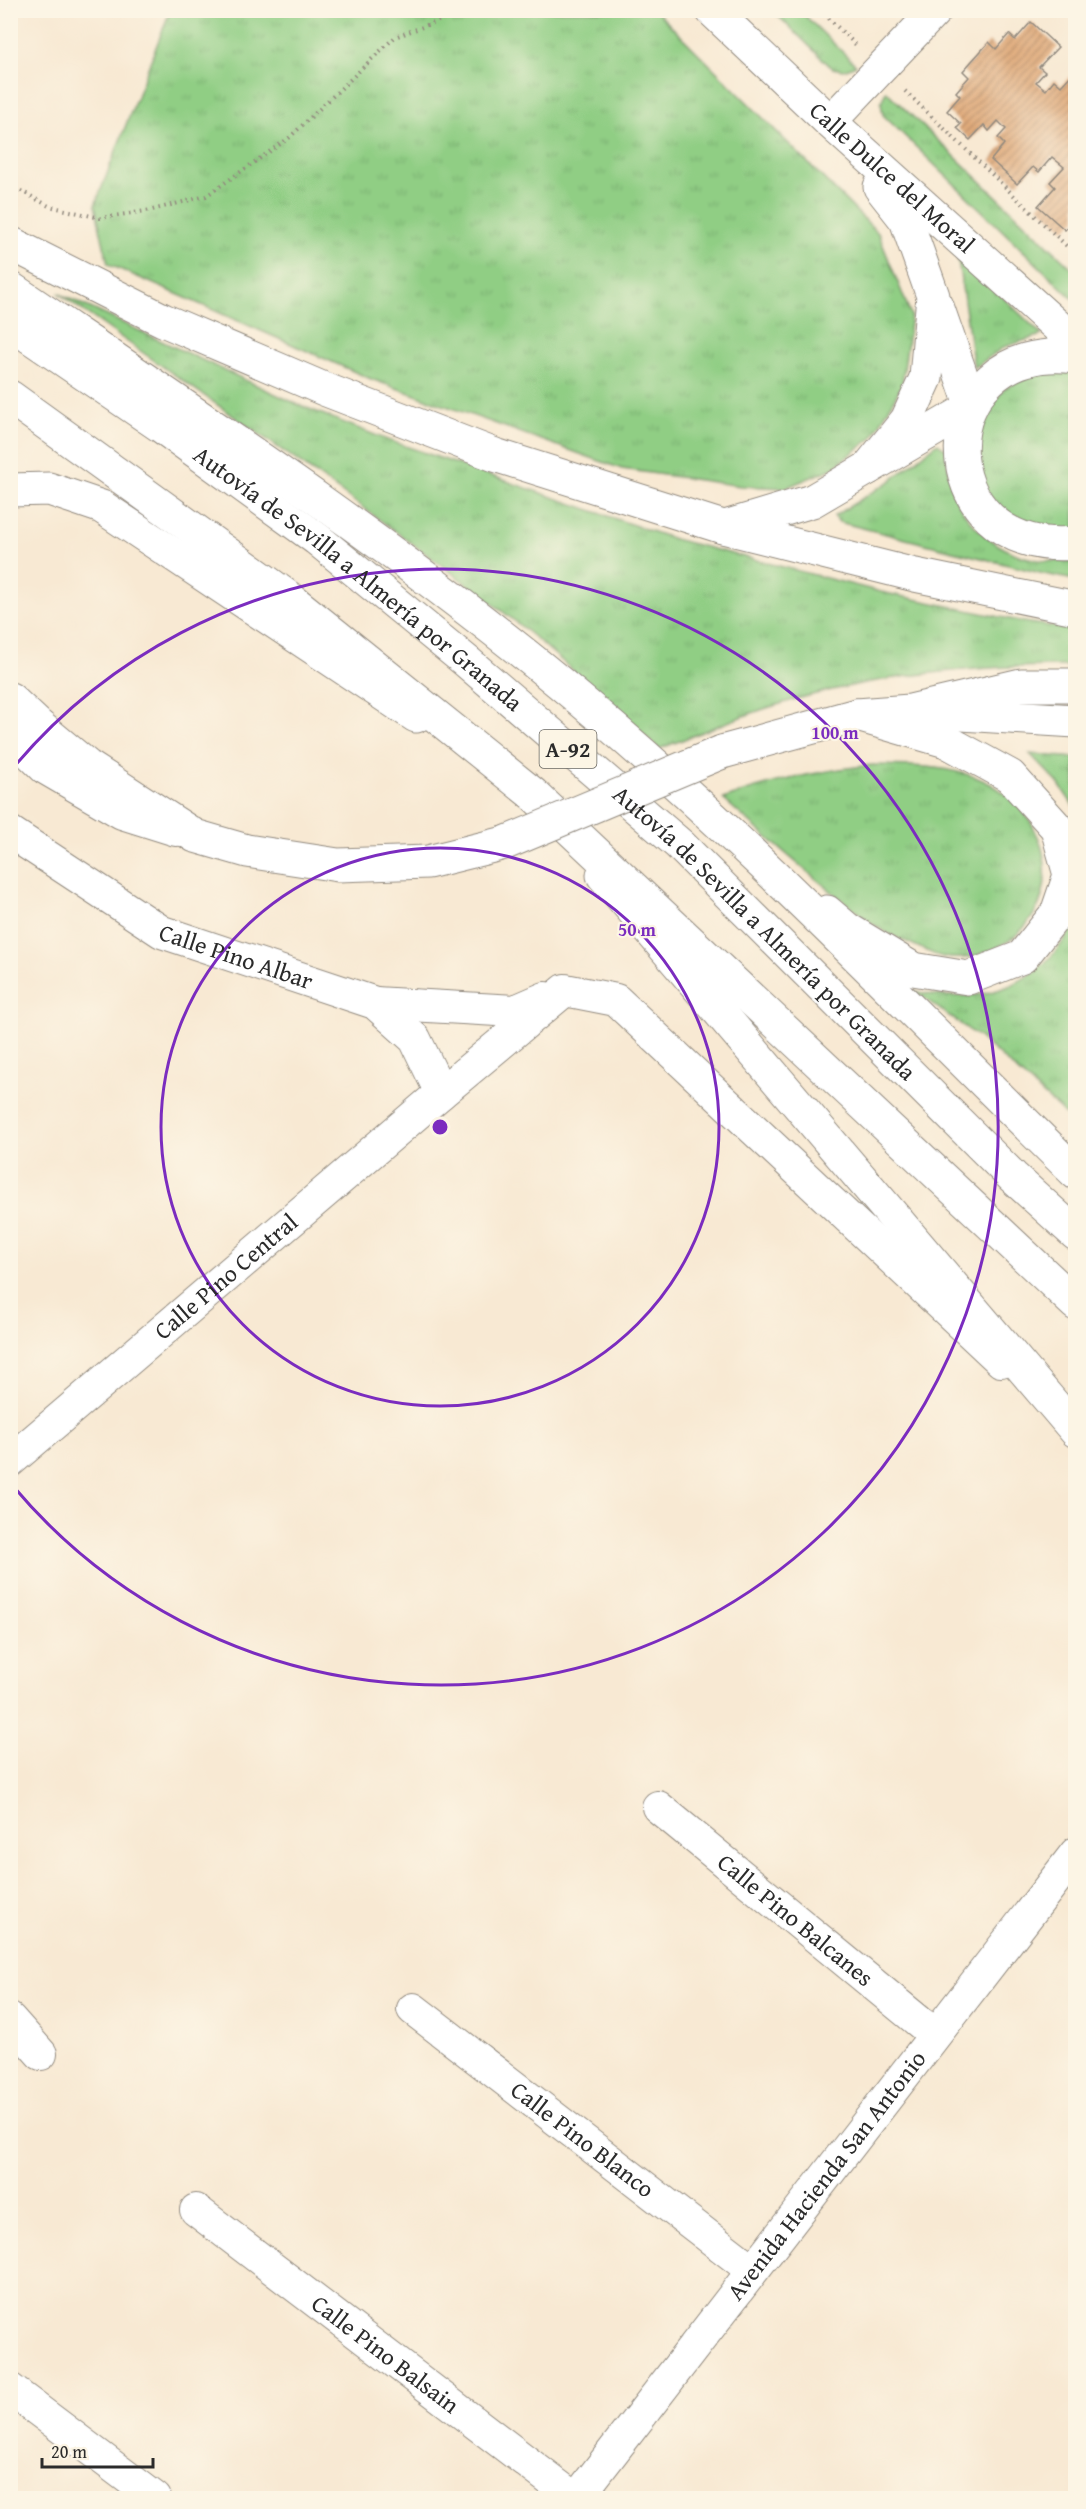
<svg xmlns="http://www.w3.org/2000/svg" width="1086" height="2509" viewBox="0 0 1086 2509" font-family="'Gentium Book Plus',serif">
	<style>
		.grass { fill: url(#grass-tufts); stroke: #5e7c58; stroke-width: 1.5 }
		.building { fill: url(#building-hatch) }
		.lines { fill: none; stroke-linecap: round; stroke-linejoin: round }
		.street-casing { stroke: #928a7f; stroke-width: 34 }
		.secondary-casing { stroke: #928a7f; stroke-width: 35 }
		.primary-casing { stroke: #928a7f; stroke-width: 35 }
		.highway-casing { stroke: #928a7f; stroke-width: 35 }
		.path { stroke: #928a7f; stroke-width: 4; stroke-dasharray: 1.5 4.5; stroke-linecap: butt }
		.street { stroke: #fff; stroke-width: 32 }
		.secondary { stroke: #fff; stroke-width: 33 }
		.primary { stroke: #fff; stroke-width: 33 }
		.highway { stroke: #fff; stroke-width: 33 }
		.primary-bridge-casing { stroke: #928a7f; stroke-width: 35; stroke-linecap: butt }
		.primary-bridge { stroke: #fff; stroke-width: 33 }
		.ring { fill: none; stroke: #7b2cbf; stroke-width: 3 }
		.labels { text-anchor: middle; stroke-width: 4.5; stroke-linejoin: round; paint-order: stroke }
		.shield { fill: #fcf5e5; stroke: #6a6863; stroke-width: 1.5 }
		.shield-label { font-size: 22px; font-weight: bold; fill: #2b2b2b }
		.street-label { font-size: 24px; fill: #2b2b2b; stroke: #fcf5e5 }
		.centre { fill: #7b2cbf; stroke: #fcf5e5; stroke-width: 3 }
		.ring-label { font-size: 18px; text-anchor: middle; font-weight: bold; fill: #7b2cbf; stroke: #fcf5e5; stroke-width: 4.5; stroke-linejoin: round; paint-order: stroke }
	</style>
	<defs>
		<pattern id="grass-tufts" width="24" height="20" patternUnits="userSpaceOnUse" patternTransform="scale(1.5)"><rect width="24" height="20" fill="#90ce84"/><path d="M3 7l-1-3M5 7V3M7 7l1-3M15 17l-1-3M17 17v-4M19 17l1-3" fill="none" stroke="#7cb172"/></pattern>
		<pattern id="building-hatch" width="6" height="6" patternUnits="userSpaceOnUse" patternTransform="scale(1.5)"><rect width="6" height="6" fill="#e0ab7c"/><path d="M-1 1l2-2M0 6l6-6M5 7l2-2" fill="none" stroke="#b68b66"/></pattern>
	</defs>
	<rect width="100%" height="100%" fill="#fcf5e5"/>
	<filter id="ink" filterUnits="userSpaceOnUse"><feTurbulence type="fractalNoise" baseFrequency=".0167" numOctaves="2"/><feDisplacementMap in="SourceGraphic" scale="12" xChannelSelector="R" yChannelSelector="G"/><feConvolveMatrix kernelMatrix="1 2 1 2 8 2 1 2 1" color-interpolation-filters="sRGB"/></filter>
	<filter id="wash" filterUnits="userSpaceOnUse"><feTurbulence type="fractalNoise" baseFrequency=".008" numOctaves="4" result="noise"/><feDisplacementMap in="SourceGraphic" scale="24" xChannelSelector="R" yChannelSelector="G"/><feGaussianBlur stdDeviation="1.35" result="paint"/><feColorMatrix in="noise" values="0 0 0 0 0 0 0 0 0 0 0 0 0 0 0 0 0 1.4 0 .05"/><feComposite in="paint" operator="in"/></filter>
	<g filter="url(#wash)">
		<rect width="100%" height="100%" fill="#f8e9d3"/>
		<!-- grass -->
		<g class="grass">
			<polygon points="170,11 656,11 878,233 911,315 902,385 872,438 831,469 785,488 741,486 622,469 371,379 108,264 95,205"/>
			<polygon points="773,11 800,11 856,65 844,70 832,68"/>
			<polygon points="886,91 1075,271 1075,301 883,115 881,103"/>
			<polygon points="957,253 1042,335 1004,347 974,368"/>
			<path d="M58 293 297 404 385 439 674 539 881 592 1024 622 1075 630V666C972 665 869 675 770 707 732 719 696 735 659 749 608 702 557 654 502 611 358 500 206 398 58 293Z"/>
			<polygon points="1037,373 1075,373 1075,531 1039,532 1006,516 983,488 975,452 982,417 1005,388"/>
			<path d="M938 443 947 450C947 465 948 478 953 492 966 526 1002 555 1038 560 1050 562 1063 561 1075 561V580L1044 574 839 522 834 516 889 482Z"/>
			<polygon points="1030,754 1075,758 1075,808 1058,783"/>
			<path d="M872 765C907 766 942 765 975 777 1057 808 1075 918 987 952 972 958 959 960 943 957 933 955 923 949 914 945 903 940 891 936 881 929 867 921 854 909 841 899 800 867 762 833 723 799 772 781 820 770 872 765Z"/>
			<path d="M1075 922V1123L979 1037 914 991C982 1007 1042 986 1075 922Z"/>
		</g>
		<g id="blocks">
			<!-- building -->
			<polygon class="building" points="1031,22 1058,47 1039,67 1045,72 1036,82 1046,90 1054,80 1061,86 1076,70 1076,219 1065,230 1038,206 1055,187 1050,182 1064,167 1052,157 1039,172 1033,167 1017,184 991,160 1004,144 998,138 1006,129 998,121 989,131 984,125 970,140 957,128 961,124 947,111 960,96 956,92 969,77 963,71 989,42 996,49 1009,34 1015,40"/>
		</g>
	</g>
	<g filter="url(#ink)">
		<use href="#blocks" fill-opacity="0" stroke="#928a7f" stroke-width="1.5"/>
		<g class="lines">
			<defs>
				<g id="street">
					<polyline points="830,122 936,10"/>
					<polyline points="10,734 45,768 122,813 176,830"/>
					<path id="s1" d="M10 832 162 932 375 1003 415 1039 441 1093"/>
					<polyline points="375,1003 515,1011 545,998"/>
					<path id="s2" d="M10 1461 441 1093 565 990 616 1000 1001 1361"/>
					<path id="s3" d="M658 1807 934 2034"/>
					<path id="s4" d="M413 2009 752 2270"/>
					<polyline points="10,2019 41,2054"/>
					<path id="s5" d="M196 2210 574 2498"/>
					<polyline points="10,2389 155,2498"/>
					<path id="s6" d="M577 2498 1076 1853"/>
				</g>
				<g id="secondary">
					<path id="s7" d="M712 10 830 122 1076 343"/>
					<polyline points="937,306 971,404"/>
					<path d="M1076 357C924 337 922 559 1076 543"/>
					<polyline points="868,468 907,420 926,378 933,296 906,220 880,187"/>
					<polyline points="723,527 915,575 1076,608"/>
					<polyline points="725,527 812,501 969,409"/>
					<polyline points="603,875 1076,1431"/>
				</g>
				<g id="primary">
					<polyline points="10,490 49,489 102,507 416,716"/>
					<polyline points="10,699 40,727 87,766 195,836 247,851 338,865 428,862 505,843"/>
					<polyline points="945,713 1076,721"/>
					<polyline points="722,752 857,715 910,711 1021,685 1076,685"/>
					<polyline points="827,912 847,929 913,969 968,978 1022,957 1057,913 1070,875 1057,828 1010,776 946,741 857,715"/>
				</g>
				<g id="highway">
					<polyline points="10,243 163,320 324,389 495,455 723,527"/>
					<path d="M10 288C197 415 385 539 560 683 743 834 906 1007 1076 1173"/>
					<path id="s8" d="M10 323 161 426 317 539 466 661 679 844 1013 1177 1076 1234"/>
					<polyline points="10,397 289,598 533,794 1076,1304"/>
				</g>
			</defs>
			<!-- street casing -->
			<use href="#street" class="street-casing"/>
			<!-- secondary casing -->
			<use href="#secondary" class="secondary-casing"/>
			<!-- primary casing -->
			<use href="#primary" class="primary-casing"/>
			<!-- highway casing -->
			<use href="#highway" class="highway-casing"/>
			<!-- path -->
			<g class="path">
				<polyline points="820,10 856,45"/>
				<polyline points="905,91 1076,255"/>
				<polyline points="10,185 49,206 100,218 152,210 206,196 289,138 395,37 468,10"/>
			</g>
			<!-- street -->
			<use href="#street" class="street"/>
			<!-- secondary -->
			<use href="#secondary" class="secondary"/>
			<!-- primary -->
			<use href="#primary" class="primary"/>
			<!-- highway -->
			<use href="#highway" class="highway"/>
			<defs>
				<polyline id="primary-bridge" points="505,843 722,752"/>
			</defs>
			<!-- primary-bridge casing -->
			<use href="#primary-bridge" class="primary-bridge-casing"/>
			<!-- primary-bridge -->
			<use href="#primary-bridge" class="primary-bridge"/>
		</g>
	</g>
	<!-- distance rings -->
	<g class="ring">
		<circle cx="440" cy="1127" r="279"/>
		<path d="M13 768A558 558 0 1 1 13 1486"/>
	</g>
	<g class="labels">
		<!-- shield labels -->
		<rect class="shield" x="539.5" y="730" width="57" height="38" rx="4.5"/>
		<g class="shield-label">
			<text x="568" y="757">A-92</text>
		</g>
		<!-- street labels -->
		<g class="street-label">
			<text dy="8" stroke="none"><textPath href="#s7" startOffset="246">Calle Dulce del Moral</textPath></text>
			<text dy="8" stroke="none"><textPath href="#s8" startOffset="432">Autovía de Sevilla a Almería por Granada</textPath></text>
			<text dy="8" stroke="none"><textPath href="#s8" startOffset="972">Autovía de Sevilla a Almería por Granada</textPath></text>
			<text dy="8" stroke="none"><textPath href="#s1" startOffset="260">Calle Pino Albar</textPath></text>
			<text dy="8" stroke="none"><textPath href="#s2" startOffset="284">Calle Pino Central</textPath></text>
			<text dy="8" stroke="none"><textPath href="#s3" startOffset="178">Calle Pino Balcanes</textPath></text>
			<text dy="8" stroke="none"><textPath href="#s4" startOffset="214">Calle Pino Blanco</textPath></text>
			<text dy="8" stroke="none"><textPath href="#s6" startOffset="408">Avenida Hacienda San Antonio</textPath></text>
			<text dy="8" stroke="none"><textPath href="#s5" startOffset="238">Calle Pino Balsain</textPath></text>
		</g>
	</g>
	<circle cx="440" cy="1127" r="9" class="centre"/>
	<g class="ring-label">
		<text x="835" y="739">100 m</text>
		<text x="637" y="936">50 m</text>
	</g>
	<!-- margin -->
	<rect width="1086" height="2509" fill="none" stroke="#fcf5e5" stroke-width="36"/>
	<!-- scale -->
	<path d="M42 2458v9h111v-9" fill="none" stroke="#2b2b2b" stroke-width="3"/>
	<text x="51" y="2458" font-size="18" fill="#2b2b2b" stroke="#fcf5e5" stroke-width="4.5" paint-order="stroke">20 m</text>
</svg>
